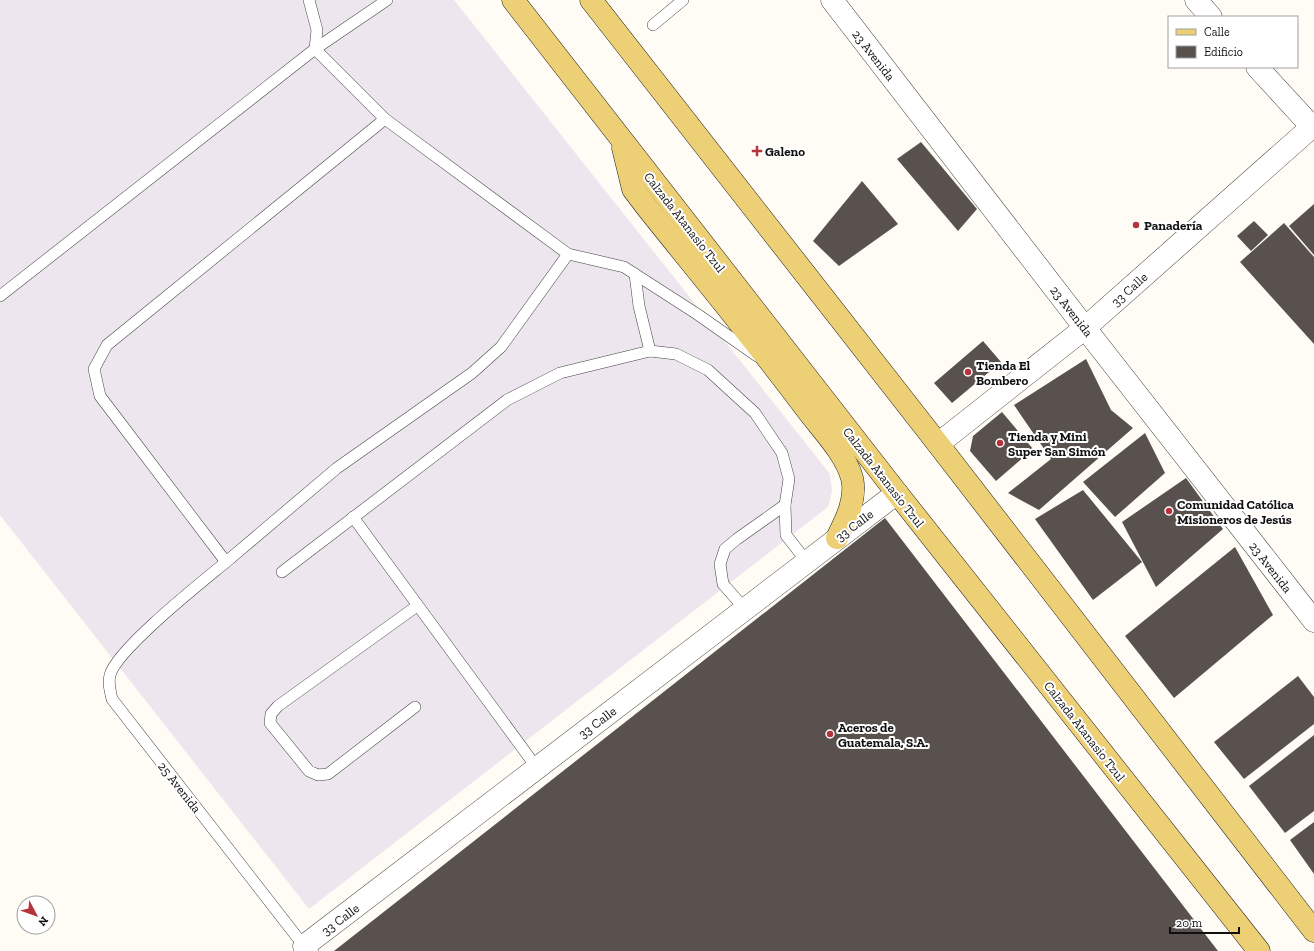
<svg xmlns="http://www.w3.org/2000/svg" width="1314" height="951" viewBox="0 0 1314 951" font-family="'Zilla Slab',serif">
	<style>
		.industrial { fill: #ede6ee }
		.building { fill: #58514d }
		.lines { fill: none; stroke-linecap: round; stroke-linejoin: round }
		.service-casing { stroke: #434343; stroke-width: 12 }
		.minor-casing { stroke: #434343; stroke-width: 23 }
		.tertiary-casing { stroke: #434343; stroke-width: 23 }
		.primary-casing { stroke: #212121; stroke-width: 23 }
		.service { stroke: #fff; stroke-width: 11 }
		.minor { stroke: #fff; stroke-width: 22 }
		.tertiary { stroke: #fff; stroke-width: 22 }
		.primary { stroke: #edcf76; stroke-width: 22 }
		.poi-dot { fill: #b5333a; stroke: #fff; stroke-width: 1.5 }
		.labels { text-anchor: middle; stroke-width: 4; stroke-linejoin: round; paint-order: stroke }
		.street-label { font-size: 13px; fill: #101010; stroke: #fff }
		.poi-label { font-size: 13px; font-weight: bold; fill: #101010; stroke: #fff; text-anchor: start }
	</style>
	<rect width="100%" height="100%" fill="#fefcf4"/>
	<!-- industrial -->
	<polygon class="industrial" points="0,0 454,0 830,474 832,491 828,507 309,909 0,515"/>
	<!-- building -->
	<g class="building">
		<polygon points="921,142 977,209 958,231 897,159"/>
		<polygon points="862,181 898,224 839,266 813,241"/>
		<polygon points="1314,204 1314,255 1289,226"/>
		<polygon points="1254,221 1268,235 1251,251 1237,236"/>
		<polygon points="1284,223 1314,257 1314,344 1240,262"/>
		<polygon points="983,341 1001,362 952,403 934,383"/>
		<polygon points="1086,359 1111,410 1133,428 1039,510 1008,493 1051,459 1014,405"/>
		<polygon points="1002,412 1033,449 996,481 970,451 973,436"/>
		<polygon points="1145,433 1165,473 1115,517 1083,482"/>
		<polygon points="1186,478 1223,529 1156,587 1122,522"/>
		<polygon points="1083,490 1142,562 1093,600 1035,519"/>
		<polygon points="885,518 1218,951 334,951"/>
		<polygon points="1235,547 1273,615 1174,698 1125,636"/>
		<polygon points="1298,676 1314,697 1314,724 1244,779 1214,742"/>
		<polygon points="1314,735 1314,811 1285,833 1249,786"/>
		<polygon points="1314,822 1314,874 1290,840"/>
	</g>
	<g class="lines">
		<defs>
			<g id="service">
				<polyline points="309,0 317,30 315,49 385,119 568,254 624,267 697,314 757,356"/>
				<polyline points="653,25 683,0"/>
				<polyline points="385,119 107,345 94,369 100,396 226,562 337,468 472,373 501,347 568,254"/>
				<polyline points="635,274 639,306 650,351"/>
				<polyline points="0,296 315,49 387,0"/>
				<polyline points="353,517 537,768"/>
				<path d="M226 562C202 582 117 649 110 675 108 683 110 691 112 699L304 946 301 948"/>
				<polyline points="282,572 507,400 560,373 650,351 676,354 708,370 755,413 782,453 789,479 785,505 786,535 807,562"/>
				<polyline points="745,609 723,584 720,564 725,549 737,539 785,505"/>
				<polyline points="415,707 328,774 318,775 309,771 270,723 271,714 278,706 417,606"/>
			</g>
			<g id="minor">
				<polyline points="832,0 1085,328 1314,621"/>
				<polyline points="1196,0 1211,17"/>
				<polyline points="1257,67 1314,129"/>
				<polyline points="938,444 1085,328 1314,125"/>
			</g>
			<polyline id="tertiary" points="307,951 304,946 897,493"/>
			<g id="primary">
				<polyline points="513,0 897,493 1259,951"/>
				<polyline points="591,0 938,444 1314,931"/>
				<path d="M623 148 633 189 645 205C699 273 755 340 807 410 822 430 845 453 852 478 857 499 846 520 837 538"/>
			</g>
		</defs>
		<!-- service casing -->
		<use href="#service" class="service-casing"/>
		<!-- minor casing -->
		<use href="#minor" class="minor-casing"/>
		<!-- tertiary casing -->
		<use href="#tertiary" class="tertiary-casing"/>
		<!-- primary casing -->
		<use href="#primary" class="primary-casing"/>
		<!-- service -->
		<use href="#service" class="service"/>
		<!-- minor -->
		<use href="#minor" class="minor"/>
		<!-- tertiary -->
		<use href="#tertiary" class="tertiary"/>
		<!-- primary -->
		<use href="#primary" class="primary"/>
	</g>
	<!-- markers -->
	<g class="poi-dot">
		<path d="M755 145h4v4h4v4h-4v4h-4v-4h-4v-4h4z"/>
		<circle cx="1136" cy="225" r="4"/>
		<circle cx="968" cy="372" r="4"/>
		<circle cx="1000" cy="443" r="4"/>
		<circle cx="1169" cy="511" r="4"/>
		<circle cx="830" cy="734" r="4"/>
	</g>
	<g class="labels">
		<!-- street labels -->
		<g class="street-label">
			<text transform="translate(874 55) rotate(52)" y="5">23 Avenida</text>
			<text transform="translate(685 222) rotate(52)" y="5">Calzada Atanasio Tzul</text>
			<text transform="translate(1129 289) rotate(-42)" y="5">33 Calle</text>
			<text transform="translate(1072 311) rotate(52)" y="5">23 Avenida</text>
			<text transform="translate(884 477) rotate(52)" y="5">Calzada Atanasio Tzul</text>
			<text transform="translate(854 525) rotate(-37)" y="5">33 Calle</text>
			<text transform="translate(1271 567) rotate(52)" y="5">23 Avenida</text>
			<text transform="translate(597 722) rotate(-37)" y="5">33 Calle</text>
			<text transform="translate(1085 731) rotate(52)" y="5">Calzada Atanasio Tzul</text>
			<text transform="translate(180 787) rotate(52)" y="5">25 Avenida</text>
			<text transform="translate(340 919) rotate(-37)" y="5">33 Calle</text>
		</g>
		<!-- poi labels -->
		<g class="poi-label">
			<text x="765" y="156">Galeno</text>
			<text x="1144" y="230">Panadería</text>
			<text x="976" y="370">Tienda El<tspan x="976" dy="15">Bombero</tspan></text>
			<text x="1008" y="441">Tienda y Mini<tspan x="1008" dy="15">Super San Simón</tspan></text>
			<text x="1177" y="509">Comunidad Católica<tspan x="1177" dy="15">Misioneros de Jesús</tspan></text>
			<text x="838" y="732">Aceros de<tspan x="838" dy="15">Guatemala, S.A.</tspan></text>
		</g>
	</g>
	<!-- legend -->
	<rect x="1168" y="16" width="130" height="52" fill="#ffffff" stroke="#9f9f9f"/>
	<rect x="1176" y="29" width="20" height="6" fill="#edcf76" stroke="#9f9f9f"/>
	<text x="1204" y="36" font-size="12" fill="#101010">Calle</text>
	<rect x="1176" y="46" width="20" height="12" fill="#58514d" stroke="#9f9f9f"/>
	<text x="1204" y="56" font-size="12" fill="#101010">Edificio</text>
	<!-- north arrow -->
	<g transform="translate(36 915) rotate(131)"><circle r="19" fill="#ffffff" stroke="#9f9f9f"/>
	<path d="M0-3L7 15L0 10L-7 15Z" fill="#b5333a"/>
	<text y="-6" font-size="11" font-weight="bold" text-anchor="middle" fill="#101010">N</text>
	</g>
	<!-- scale -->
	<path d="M1170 927v6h69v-6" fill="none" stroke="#101010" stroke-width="2"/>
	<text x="1176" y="927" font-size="12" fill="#101010" stroke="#ffffff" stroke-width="3" paint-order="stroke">20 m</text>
</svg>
